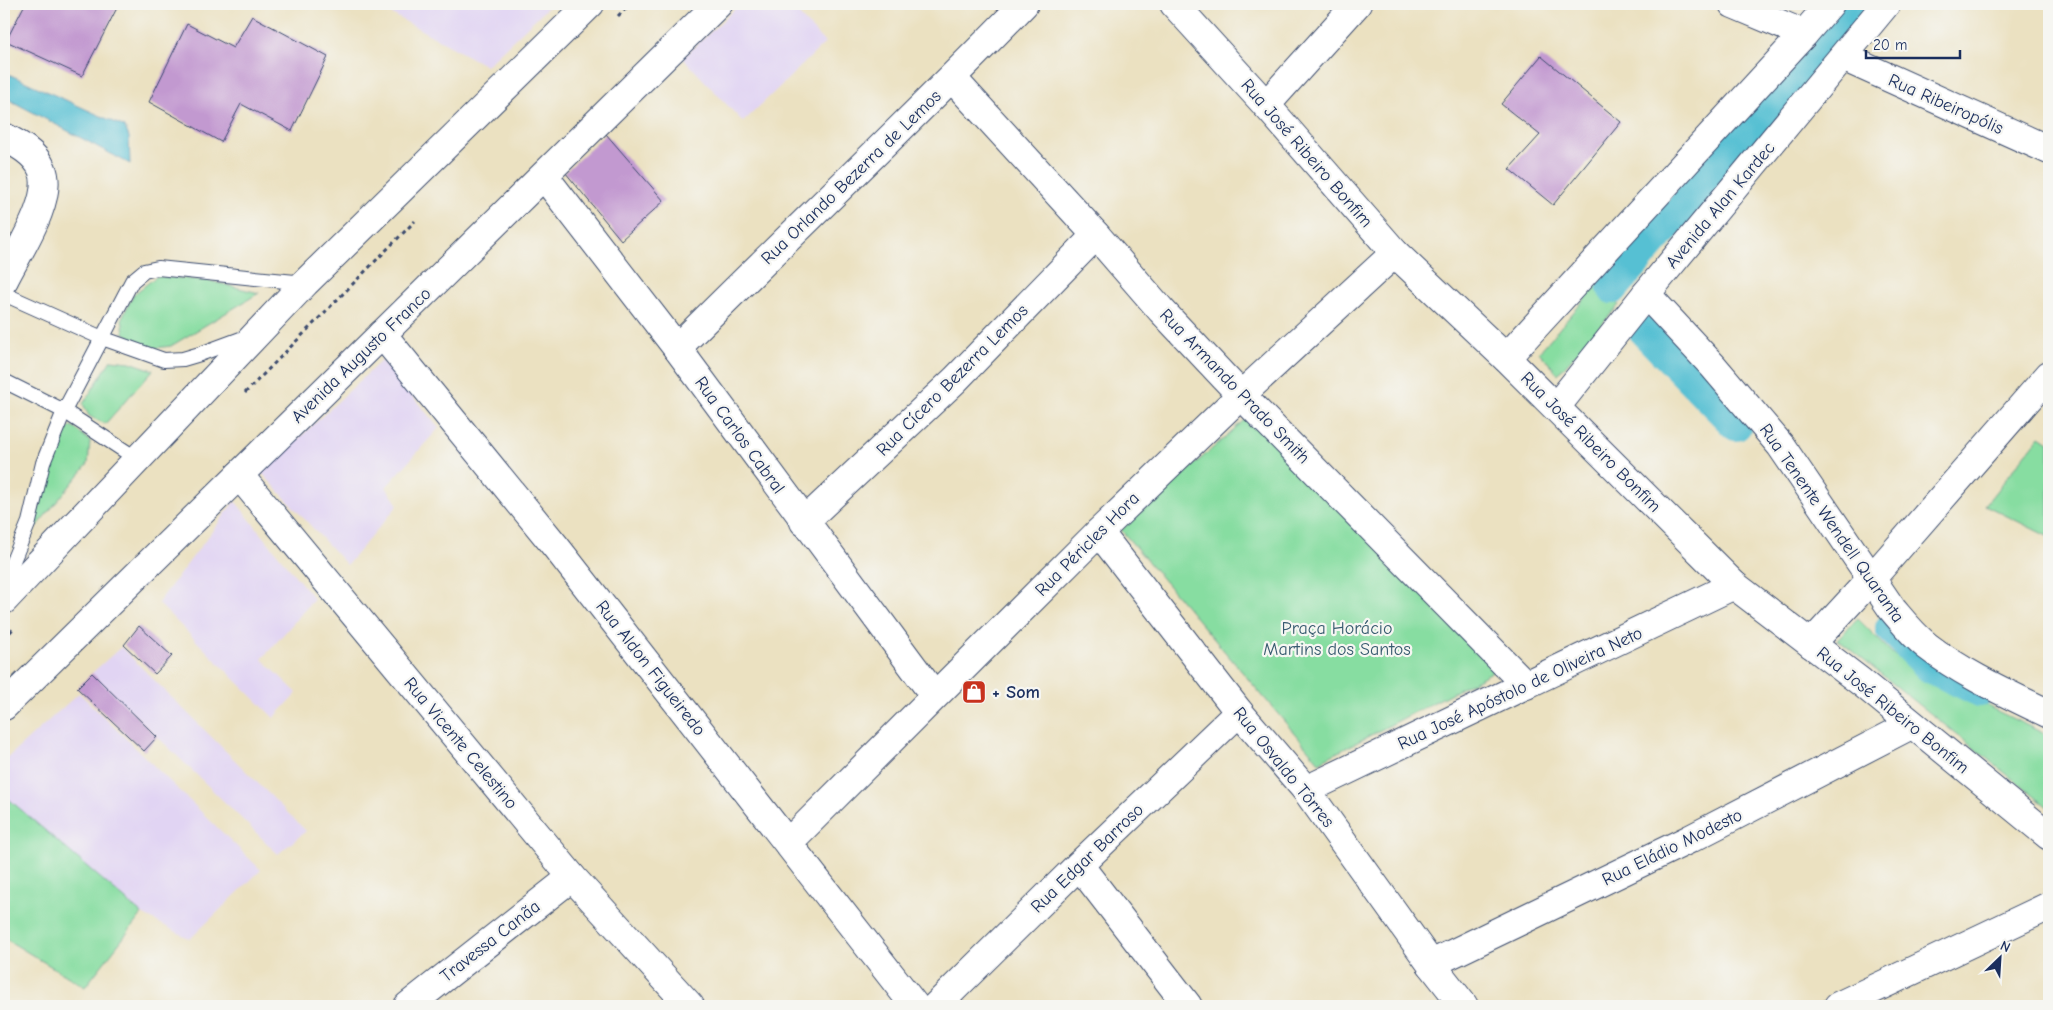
<svg xmlns="http://www.w3.org/2000/svg" width="2053" height="1010" viewBox="0 0 2053 1010" font-family="'Comic Neue',sans-serif">
	<style>
		.built { fill: #e1d4f3 }
		.green { fill: #87dda1; stroke: #518680 }
		.water { fill: #57c0d3; stroke: #397898 }
		.lines { fill: none; stroke-linecap: round; stroke-linejoin: round }
		.canal { stroke: #57c0d3; stroke-width: 32 }
		.building { fill: #c299d0 }
		.service-casing { stroke: #3a4a6d; stroke-width: 16 }
		.minor-casing { stroke: #3a4a6d; stroke-width: 30 }
		.secondary-casing { stroke: #3a4a6d; stroke-width: 30 }
		.path { stroke: #3a4a6d; stroke-width: 3; stroke-dasharray: 4 4; stroke-linecap: butt }
		.service { stroke: #fff; stroke-width: 14 }
		.minor { stroke: #fff; stroke-width: 28 }
		.secondary { stroke: #fff; stroke-width: 28 }
		.labels { text-anchor: middle; stroke-width: 4.5; stroke-linejoin: round; paint-order: stroke }
		.street-label { font-size: 18px; fill: #1b2f5e; stroke: #f6f6f2 }
		.park-label { font-size: 18px; fill: #365a6f; stroke: #f6f6f2 }
		.poi-label { font-size: 18px; font-weight: bold; fill: #1b2f5e; stroke: #f6f6f2; text-anchor: start }
	</style>
	<rect width="100%" height="100%" fill="#f6f6f2"/>
	<filter id="ink" filterUnits="userSpaceOnUse"><feTurbulence type="fractalNoise" baseFrequency=".02" numOctaves="2"/><feDisplacementMap in="SourceGraphic" scale="10" xChannelSelector="R" yChannelSelector="G"/><feConvolveMatrix kernelMatrix="1 2 1 2 8 2 1 2 1" color-interpolation-filters="sRGB"/></filter>
	<filter id="wash" filterUnits="userSpaceOnUse"><feTurbulence type="fractalNoise" baseFrequency=".0096" numOctaves="4" result="noise"/><feDisplacementMap in="SourceGraphic" scale="20" xChannelSelector="R" yChannelSelector="G"/><feGaussianBlur stdDeviation="1.12" result="paint"/><feColorMatrix in="noise" values="0 0 0 0 0 0 0 0 0 0 0 0 0 0 0 0 0 1.4 0 .05"/><feComposite in="paint" operator="in"/></filter>
	<g filter="url(#wash)">
		<rect width="100%" height="100%" fill="#ebe1c1"/>
		<!-- built -->
		<g class="built">
			<polygon points="374,4 551,4 486,66"/>
			<polygon points="740,4 789,4 825,43 743,122 683,58"/>
			<polygon points="382,360 439,428 386,487 398,505 347,565 262,473"/>
			<polygon points="235,501 314,599 262,659 297,693 274,718 158,603"/>
			<polygon points="121,647 306,831 278,854 92,673"/>
			<polygon points="79,693 261,870 190,939 142,914 4,795 4,761"/>
		</g>
		<!-- green -->
		<g class="green">
			<polygon points="157,276 210,281 259,293 171,346 148,349 124,333 122,318 133,295"/>
			<polygon points="1597,285 1619,305 1558,374 1539,352"/>
			<polygon points="111,360 130,362 153,370 105,424 89,416 83,404"/>
			<polygon points="1251,414 1496,670 1319,762 1121,530"/>
			<polygon points="72,426 90,441 88,464 30,534 45,489 53,448 59,434"/>
			<polygon points="2040,436 2049,442 2049,537 1985,505"/>
			<polygon points="1858,619 1892,653 1993,709 2049,736 2049,808 1837,639"/>
			<polygon points="4,795 142,914 85,987 4,938"/>
		</g>
		<!-- water -->
		<polygon class="water" points="4,72 125,127 129,137 130,164 4,97"/>
		<g class="lines">
			<!-- canal -->
			<g class="canal">
				<polyline points="1613,288 1857,4"/>
				<polyline points="1645,332 1736,425"/>
				<polyline points="1891,628 1930,667 1980,691"/>
			</g>
		</g>
		<g id="blocks">
			<!-- building -->
			<g class="building">
				<polygon points="25,4 119,4 82,76 6,41"/>
				<polygon points="252,16 328,57 292,131 241,104 221,142 149,102 187,24 233,48"/>
				<polygon points="1541,56 1621,122 1553,205 1509,169 1540,135 1501,104"/>
				<polygon points="606,134 664,201 621,240 565,172"/>
				<polygon points="139,626 172,656 155,674 124,645"/>
				<polygon points="92,673 157,737 144,751 77,688"/>
			</g>
		</g>
	</g>
	<g filter="url(#ink)">
		<use href="#blocks" fill-opacity="0" stroke="#3a4a6d" stroke-width="1"/>
		<g class="lines">
			<defs>
				<g id="service">
					<polyline points="4,294 102,338 164,360 183,359 200,354 246,337"/>
					<polyline points="4,381 64,411 137,459"/>
					<polyline points="4,583 29,522 43,463 64,411 132,281 144,271 158,268 305,283"/>
				</g>
				<g id="minor">
					<polyline points="1174,4 1266,105 1395,253 1506,358 1734,585 1861,682 2049,836"/>
					<polyline points="1733,4 1804,34"/>
					<polyline points="1843,57 2049,150"/>
					<polyline points="952,78 1096,235 1161,310 1241,395 1526,685"/>
					<polyline points="1266,105 1357,4"/>
					<path d="M4 137C18 144 35 153 42 169 55 198 17 253 4 280"/>
					<polyline points="544,176 677,348 934,695"/>
					<path d="M1646 294 1713 366 1781 446 1892 609C1903 622 1913 635 1927 646 1963 674 2008 694 2049 714"/>
					<polyline points="382,334 556,547 915,1006"/>
					<path d="M677 348C792 233 911 121 1024 4"/>
					<polyline points="1506,358 1804,34 1830,4"/>
					<polyline points="1556,407 1646,294 1886,4"/>
					<polyline points="239,475 572,877 690,1006"/>
					<polyline points="804,522 955,380 1096,235"/>
					<polyline points="1099,532 1239,712 1306,790 1431,964 1464,1006"/>
					<polyline points="1811,644 1872,578 2049,375"/>
					<polyline points="1306,790 1734,585"/>
					<polyline points="788,843 1099,532 1241,395 1395,253"/>
					<polyline points="1079,865 1188,1006"/>
					<polyline points="1431,964 1690,839 1911,725"/>
					<polyline points="408,1006 572,877"/>
					<polyline points="936,1006 1079,865 1239,712"/>
					<polyline points="1838,1006 2049,906"/>
				</g>
				<g id="secondary">
					<polyline points="4,600 305,283 590,4"/>
					<polyline points="4,706 718,4"/>
				</g>
			</defs>
			<!-- service casing -->
			<use href="#service" class="service-casing"/>
			<!-- minor casing -->
			<use href="#minor" class="minor-casing"/>
			<!-- secondary casing -->
			<use href="#secondary" class="secondary-casing"/>
			<!-- path -->
			<g class="path">
				<polyline points="618,16 630,4"/>
				<polyline points="245,393 415,221"/>
				<polyline points="4,638 13,629"/>
			</g>
			<!-- service -->
			<use href="#service" class="service"/>
			<!-- minor -->
			<use href="#minor" class="minor"/>
			<!-- secondary -->
			<use href="#secondary" class="secondary"/>
		</g>
	</g>
	<!-- icons -->
	<defs>
		<symbol id="shop-square" viewBox="-11 -11 22 22"><rect x="-9" y="-9" width="18" height="18" rx="4" fill="#c8321e" stroke="#f6f6f2"/><path d="M-5-2.5h2.3a2.7 3.5 0 0 1 5.4 0H5L5.5 6h-11ZM-1.5-2.5h3a1.5 2.3 0 0 0-3 0Z" fill="#fff"/></symbol>
	</defs>
	<g fill-rule="evenodd">
		<use href="#shop-square" x="960" y="678" width="28" height="28"/>
	</g>
	<g class="labels">
		<!-- street labels -->
		<g class="street-label">
			<text transform="translate(1946 104) rotate(24)" y="6">Rua Ribeiropólis</text>
			<text transform="translate(1307 153) rotate(49)" y="6">Rua José Ribeiro Bonfim</text>
			<text transform="translate(851 177) rotate(-44)" y="6">Rua Orlando Bezerra de Lemos</text>
			<text transform="translate(1720 205) rotate(-50)" y="6">Avenida Alan Kardec</text>
			<text transform="translate(361 355) rotate(-44)" y="6">Avenida Augusto Franco</text>
			<text transform="translate(952 380) rotate(-45)" y="6">Rua Cícero Bezerra Lemos</text>
			<text transform="translate(1235 386) rotate(46)" y="6">Rua Armando Prado Smith</text>
			<text transform="translate(740 435) rotate(54)" y="6">Rua Carlos Cabral</text>
			<text transform="translate(1591 442) rotate(45)" y="6">Rua José Ribeiro Bonfim</text>
			<text transform="translate(1832 523) rotate(55)" y="6">Rua Tenente Wendell Quaranta</text>
			<text transform="translate(1087 544) rotate(-45)" y="6">Rua Péricles Hora</text>
			<text transform="translate(651 668) rotate(52)" y="6">Rua Aldon Figueiredo</text>
			<text transform="translate(1520 688) rotate(-25)" y="6">Rua José Apóstolo de Oliveira Neto</text>
			<text transform="translate(1893 710) rotate(39)" y="6">Rua José Ribeiro Bonfim</text>
			<text transform="translate(461 743) rotate(50)" y="6">Rua Vicente Celestino</text>
			<text transform="translate(1284 767) rotate(51)" y="6">Rua Osvaldo Tôrres</text>
			<text transform="translate(1672 847) rotate(-26)" y="6">Rua Eládio Modesto</text>
			<text transform="translate(1087 858) rotate(-44)" y="6">Rua Edgar Barroso</text>
			<text transform="translate(490 941) rotate(-38)" y="6">Travessa Canãa</text>
		</g>
		<!-- park labels -->
		<g class="park-label">
			<text x="1337" y="634">Praça Horácio<tspan x="1337" dy="21">Martins dos Santos</tspan></text>
		</g>
		<!-- poi labels -->
		<g class="poi-label">
			<text x="992" y="698">+ Som</text>
		</g>
	</g>
	<!-- margin -->
	<rect width="2053" height="1010" fill="none" stroke="#f6f6f2" stroke-width="20"/>
	<!-- north arrow -->
	<g transform="translate(2000 958) rotate(25)" stroke="#f6f6f2" stroke-width="4" paint-order="stroke">
	<path d="M0-4L9 19L0 12L-9 19Z" fill="#1b2f5e"/>
	<text y="-8" font-size="14" font-weight="bold" text-anchor="middle" fill="#1b2f5e">N</text>
	</g>
	<!-- scale -->
	<path d="M1866 50v8h94v-8" fill="none" stroke="#1b2f5e" stroke-width="2.5"/>
	<text x="1873" y="50" font-size="15" fill="#1b2f5e" stroke="#f6f6f2" stroke-width="4" paint-order="stroke">20 m</text>
</svg>
